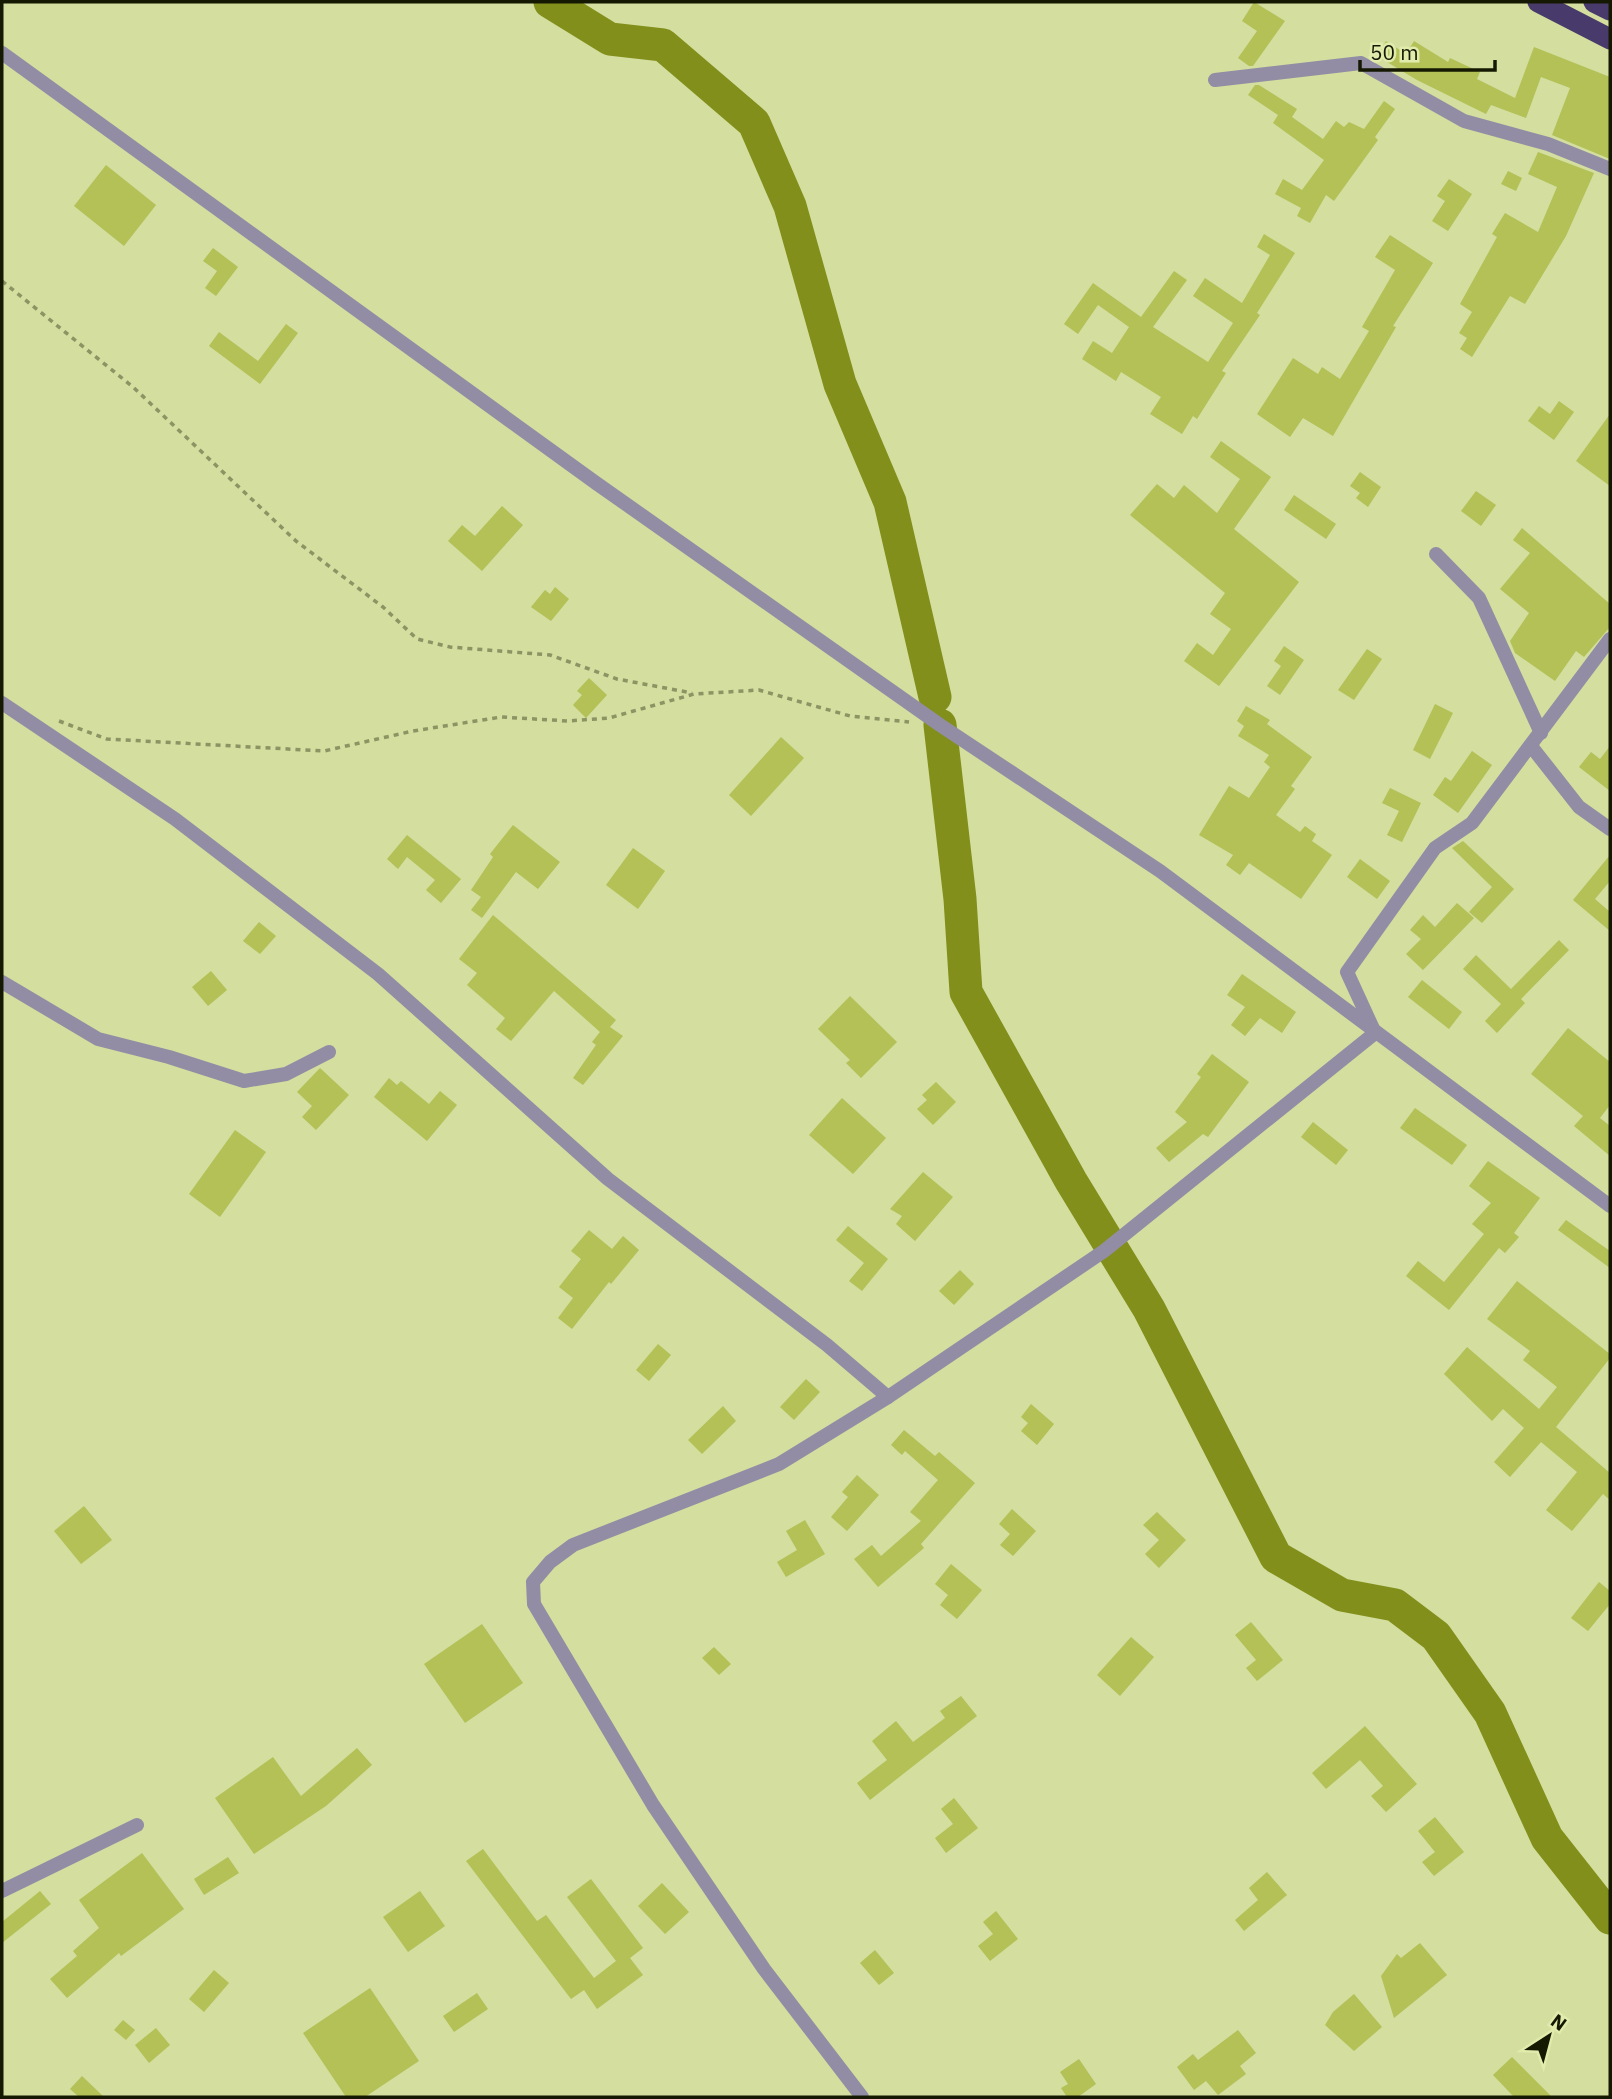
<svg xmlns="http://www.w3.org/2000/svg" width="1612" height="2099" viewBox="0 0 1612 2099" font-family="'IBM Plex Sans',sans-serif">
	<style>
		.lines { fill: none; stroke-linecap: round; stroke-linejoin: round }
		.river { stroke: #828f1a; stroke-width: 33 }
		.building { fill: #b3c156 }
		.path { stroke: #8c9464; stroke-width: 3.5; stroke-dasharray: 5 5; stroke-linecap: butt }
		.street { stroke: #928da5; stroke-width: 14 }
		.highway { stroke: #483a6a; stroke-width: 21 }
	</style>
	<rect width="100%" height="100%" fill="#d3de9f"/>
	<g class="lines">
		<!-- river -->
		<g class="river">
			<polyline points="550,2 610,39 663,45 754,123 790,206 840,384 890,502 935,697"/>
			<polyline points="940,725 960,899 966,992 1071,1181 1149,1309 1276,1557 1342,1595 1395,1605 1436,1636 1490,1713 1547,1838 1610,1918"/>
		</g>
	</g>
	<!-- building -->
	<g class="building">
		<polygon points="1254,2 1285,21 1253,66 1249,66 1238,58 1257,31 1242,21"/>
		<polygon points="1386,41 1406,54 1414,41 1448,62 1450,58 1480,72 1477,79 1515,98 1534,47 1610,77 1610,159 1552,135 1570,88 1541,77 1526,118 1491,105 1486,114 1417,80 1377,56"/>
		<polygon points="1255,85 1259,85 1297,109 1292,117 1323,139 1336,121 1344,127 1349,122 1364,129 1384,101 1395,109 1375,137 1378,140 1334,201 1326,195 1310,223 1297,216 1301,208 1275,194 1283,179 1302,190 1324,160 1273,123 1278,115 1248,95"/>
		<polygon points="1538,152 1594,173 1566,236 1525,304 1510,296 1472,357 1460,349 1467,338 1459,333 1472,312 1460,304 1497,237 1492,234 1505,213 1538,232 1557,187 1528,174"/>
		<polygon points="106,165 156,205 124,246 74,206"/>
		<polygon points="1508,171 1522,178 1516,191 1501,184"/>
		<polygon points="1449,179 1472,194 1448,231 1432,221 1445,201 1437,196"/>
		<polygon points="1264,234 1295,253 1257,313 1260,315 1222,371 1226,373 1197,419 1193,416 1182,434 1150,414 1161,397 1121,372 1116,381 1082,359 1093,341 1112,353 1129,327 1098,305 1078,334 1064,324 1093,283 1141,317 1174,271 1187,280 1153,327 1208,362 1233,323 1193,296 1205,278 1242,303 1270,255 1257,247"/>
		<polygon points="1390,235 1433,263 1393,326 1396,327 1333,436 1303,418 1290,437 1257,414 1293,358 1318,374 1322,367 1340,379 1369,331 1362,327 1395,270 1375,257"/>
		<polygon points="213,248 238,267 216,296 205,288 217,271 203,261"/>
		<polygon points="286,324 298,333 260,384 209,346 219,332 258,361"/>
		<polygon points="1559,401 1574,412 1554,440 1528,421 1539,406 1550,414"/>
		<polygon points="1610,414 1610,486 1576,461"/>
		<polygon points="1221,441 1271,477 1234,529 1299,582 1219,686 1184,661 1197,643 1213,655 1231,629 1210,614 1225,593 1130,515 1157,484 1174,498 1184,485 1217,513 1240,479 1210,457"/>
		<polygon points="1360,472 1381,487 1368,507 1356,498 1360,493 1350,486"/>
		<polygon points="1476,491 1496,505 1481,526 1461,511"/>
		<polygon points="1294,495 1336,524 1326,539 1284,510"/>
		<polygon points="502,506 523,525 482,571 448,541 462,525 475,536"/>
		<polygon points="1522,528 1610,604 1610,627 1584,657 1576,651 1555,681 1515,653 1510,641 1529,613 1500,589 1530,553 1513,540"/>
		<polygon points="555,587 569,599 551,621 531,607 545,590 550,594"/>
		<polygon points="1284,646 1304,660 1280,695 1267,686 1281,666 1274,661"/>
		<polygon points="1367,649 1382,659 1354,700 1338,690"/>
		<polygon points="589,678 607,695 586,718 573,705 582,695 577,691"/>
		<polygon points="1435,704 1453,713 1430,759 1413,750"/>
		<polygon points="1246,706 1270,720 1267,724 1312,757 1291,786 1295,789 1276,815 1300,832 1305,826 1316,834 1312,841 1332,855 1301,899 1249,863 1240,875 1226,865 1233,855 1199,835 1229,786 1249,798 1270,767 1264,762 1269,755 1238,736 1244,726 1237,721"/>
		<polygon points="781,737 804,758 751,816 729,795"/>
		<polygon points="1610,746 1610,791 1579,767 1591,752 1600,759"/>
		<polygon points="1472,751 1492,765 1458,813 1433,795 1445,777 1451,781"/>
		<polygon points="1390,788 1421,803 1402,842 1387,835 1399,811 1382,803"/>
		<polygon points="513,825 560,862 538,889 516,872 482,918 471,910 481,897 471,890 493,857 490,854"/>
		<polygon points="407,835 461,879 441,903 426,890 435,880 407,857 398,869 387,859"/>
		<polygon points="1463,841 1514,889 1482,923 1469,912 1492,887 1452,848"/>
		<polygon points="633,848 665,871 638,909 606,885"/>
		<polygon points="1610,855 1610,881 1595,899 1610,912 1610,931 1573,900"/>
		<polygon points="1360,859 1390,881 1377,899 1347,877"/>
		<polygon points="1457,903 1474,918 1423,970 1406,954 1421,939 1410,930 1423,915 1435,927"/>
		<polygon points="493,915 616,1020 610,1027 623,1036 583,1085 573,1078 596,1045 592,1042 600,1032 554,991 511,1041 496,1029 505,1018 467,985 477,973 459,959"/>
		<polygon points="259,922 276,936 260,954 243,941"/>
		<polygon points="1559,940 1569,950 1521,999 1525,1003 1497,1033 1485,1021 1501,1004 1463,969 1476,955 1511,989"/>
		<polygon points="211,971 227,990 208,1006 192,987"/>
		<polygon points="1242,974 1296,1012 1282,1033 1260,1018 1245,1036 1231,1025 1245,1007 1227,995"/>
		<polygon points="1422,980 1462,1012 1449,1029 1408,997"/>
		<polygon points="850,996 897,1042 861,1078 846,1063 850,1060 818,1029"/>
		<polygon points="1568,1028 1610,1062 1610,1105 1600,1118 1610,1126 1610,1156 1574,1126 1583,1116 1531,1074"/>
		<polygon points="1212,1054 1249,1082 1208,1137 1203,1134 1169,1162 1156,1148 1187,1122 1175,1112 1201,1077 1197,1074"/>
		<polygon points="320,1068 349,1095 316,1130 302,1117 312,1106 297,1092"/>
		<polygon points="389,1078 397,1085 401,1081 429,1104 440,1091 457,1105 427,1141 374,1097"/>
		<polygon points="936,1082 956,1102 933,1125 917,1109 927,1100 922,1095"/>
		<polygon points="842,1098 886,1138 853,1174 809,1135"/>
		<polygon points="1415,1108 1467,1145 1452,1165 1400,1128"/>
		<polygon points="1313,1122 1348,1150 1336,1165 1301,1137"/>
		<polygon points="235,1130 266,1152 220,1217 189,1194"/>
		<polygon points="1488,1161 1540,1198 1514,1233 1519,1237 1505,1253 1499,1248 1449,1310 1406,1276 1418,1261 1444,1282 1484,1234 1472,1224 1491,1203 1469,1186"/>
		<polygon points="923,1172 953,1197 915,1241 896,1224 902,1216 890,1209"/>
		<polygon points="1566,1220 1610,1251 1610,1268 1558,1230"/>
		<polygon points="848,1226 888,1259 862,1291 849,1281 864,1263 836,1240"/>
		<polygon points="589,1230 612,1249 623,1236 639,1250 611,1284 609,1282 572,1329 558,1318 573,1298 559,1287 581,1259 571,1251"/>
		<polygon points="960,1270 974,1284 954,1305 939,1291"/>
		<polygon points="1517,1281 1610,1354 1610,1358 1556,1427 1610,1473 1610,1500 1603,1494 1572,1531 1546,1510 1577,1472 1541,1442 1510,1477 1494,1462 1524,1428 1503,1409 1492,1421 1444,1374 1467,1347 1539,1409 1557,1387 1523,1360 1530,1351 1487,1319"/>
		<polygon points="658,1344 671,1355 649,1381 636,1370"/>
		<polygon points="806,1379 820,1392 794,1420 780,1407"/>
		<polygon points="1031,1404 1054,1424 1037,1445 1021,1431 1028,1423 1021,1417"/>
		<polygon points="723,1406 736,1421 702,1454 688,1440"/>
		<polygon points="904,1430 935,1456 939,1452 975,1483 921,1544 924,1548 878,1587 854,1559 872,1545 881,1556 921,1521 910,1512 938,1480 905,1451 902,1455 891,1445"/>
		<polygon points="857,1475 879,1495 847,1531 831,1517 848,1497 842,1492"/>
		<polygon points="84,1506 112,1540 81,1564 54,1531"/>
		<polygon points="1012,1509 1036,1531 1013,1556 1000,1545 1010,1534 999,1524"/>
		<polygon points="1157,1512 1186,1540 1159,1568 1145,1554 1159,1540 1143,1525"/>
		<polygon points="805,1520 825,1554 786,1577 777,1562 797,1550 786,1531"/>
		<polygon points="951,1564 982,1590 957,1619 940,1605 948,1595 935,1584"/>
		<polygon points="1599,1582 1610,1591 1610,1604 1588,1631 1571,1618"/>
		<polygon points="1251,1622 1283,1660 1257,1681 1246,1668 1256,1660 1235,1635"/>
		<polygon points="482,1624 523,1683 465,1723 424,1664"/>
		<polygon points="1131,1637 1154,1657 1120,1696 1097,1675"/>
		<polygon points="714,1647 731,1664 719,1675 702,1658"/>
		<polygon points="961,1696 977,1716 870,1800 857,1783 887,1760 872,1741 896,1721 913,1742 945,1718 940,1711"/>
		<polygon points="1365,1726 1417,1784 1386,1812 1371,1796 1383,1786 1360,1760 1326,1789 1312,1773"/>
		<polygon points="357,1748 372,1765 326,1806 254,1854 215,1798 273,1757 301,1796"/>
		<polygon points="954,1798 978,1828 946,1853 935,1838 953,1824 941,1809"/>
		<polygon points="1435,1817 1464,1852 1434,1876 1422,1862 1435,1852 1418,1831"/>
		<polygon points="483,1849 537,1921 546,1915 594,1978 616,1961 567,1897 591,1879 643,1948 630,1958 643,1975 597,2009 584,1990 571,1999 466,1861"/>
		<polygon points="142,1853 184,1909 121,1956 119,1953 67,1998 50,1979 77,1956 73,1951 99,1928 79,1900"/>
		<polygon points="228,1857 239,1873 204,1895 194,1879"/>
		<polygon points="1267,1872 1287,1895 1244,1931 1235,1920 1258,1900 1249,1888"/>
		<polygon points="662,1883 689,1912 665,1934 638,1906"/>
		<polygon points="40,1891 51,1904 2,1943 2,1922"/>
		<polygon points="420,1891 445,1926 408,1952 383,1917"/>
		<polygon points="996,1911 1018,1939 990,1961 978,1946 993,1934 983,1922"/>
		<polygon points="1420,1943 1447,1975 1394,2018 1381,1976 1397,1954 1401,1958"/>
		<polygon points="875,1950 894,1973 879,1985 860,1963"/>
		<polygon points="214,1970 229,1983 204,2012 189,1999"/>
		<polygon points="370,1988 419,2061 365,2097 346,2097 303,2033"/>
		<polygon points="477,1993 488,2009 454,2032 443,2016"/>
		<polygon points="1354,1994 1382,2027 1354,2051 1325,2025 1333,2012"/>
		<polygon points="123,2020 135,2030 126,2040 114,2030"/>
		<polygon points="156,2028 170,2045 149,2063 135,2045"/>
		<polygon points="1238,2030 1256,2053 1240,2066 1246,2074 1218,2095 1206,2081 1194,2090 1177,2067 1193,2054 1198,2060"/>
		<polygon points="1512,2057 1552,2097 1514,2097 1493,2075"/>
		<polygon points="1079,2059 1096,2084 1078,2097 1067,2097 1061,2088 1068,2084 1060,2072"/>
		<polygon points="82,2076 104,2097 79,2097 70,2089"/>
	</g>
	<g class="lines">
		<!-- path -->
		<g class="path">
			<polyline points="2,281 133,387 296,541 383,607 417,639 450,647 550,655 617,679 692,693"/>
			<polyline points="59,721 107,739 324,751 413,731 501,717 568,721 609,718 694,694 759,690 850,716 909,722"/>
		</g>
		<!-- street -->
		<g class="street">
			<polyline points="2,53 596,483 940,725 1160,871 1610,1206"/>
			<polyline points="1215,80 1361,63 1464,121 1548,144 1610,169"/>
			<polyline points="1436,554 1479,598 1541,733"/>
			<polyline points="2,703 175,819 378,974 608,1179 827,1345 888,1397"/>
			<polyline points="1531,746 1579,807 1610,829"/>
			<polyline points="2,982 98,1039 169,1057 244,1081 286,1074 329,1052"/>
			<polyline points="2,1891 137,1825"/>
			<polyline points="862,2097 764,1969 653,1805 534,1604 533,1582 550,1562 573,1545 779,1464 888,1397 1104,1251 1375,1033 1347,972 1435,848 1472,823 1610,639"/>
		</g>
		<!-- highway -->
		<g class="highway">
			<polyline points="1538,2 1610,39"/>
			<polyline points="1594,2 1610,10"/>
		</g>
	</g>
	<!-- border -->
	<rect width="1612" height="2099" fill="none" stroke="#161902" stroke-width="7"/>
	<!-- north arrow -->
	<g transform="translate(1549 2036) rotate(36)" stroke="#e0ebac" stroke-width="5" paint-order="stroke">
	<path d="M0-5L12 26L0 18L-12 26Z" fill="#161902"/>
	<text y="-10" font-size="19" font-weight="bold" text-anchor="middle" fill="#161902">N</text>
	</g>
	<!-- scale -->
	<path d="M1360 60v10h135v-10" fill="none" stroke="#161902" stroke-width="3.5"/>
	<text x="1370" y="60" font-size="21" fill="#161902" stroke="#e0ebac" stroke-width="5" paint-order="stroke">50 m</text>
</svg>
